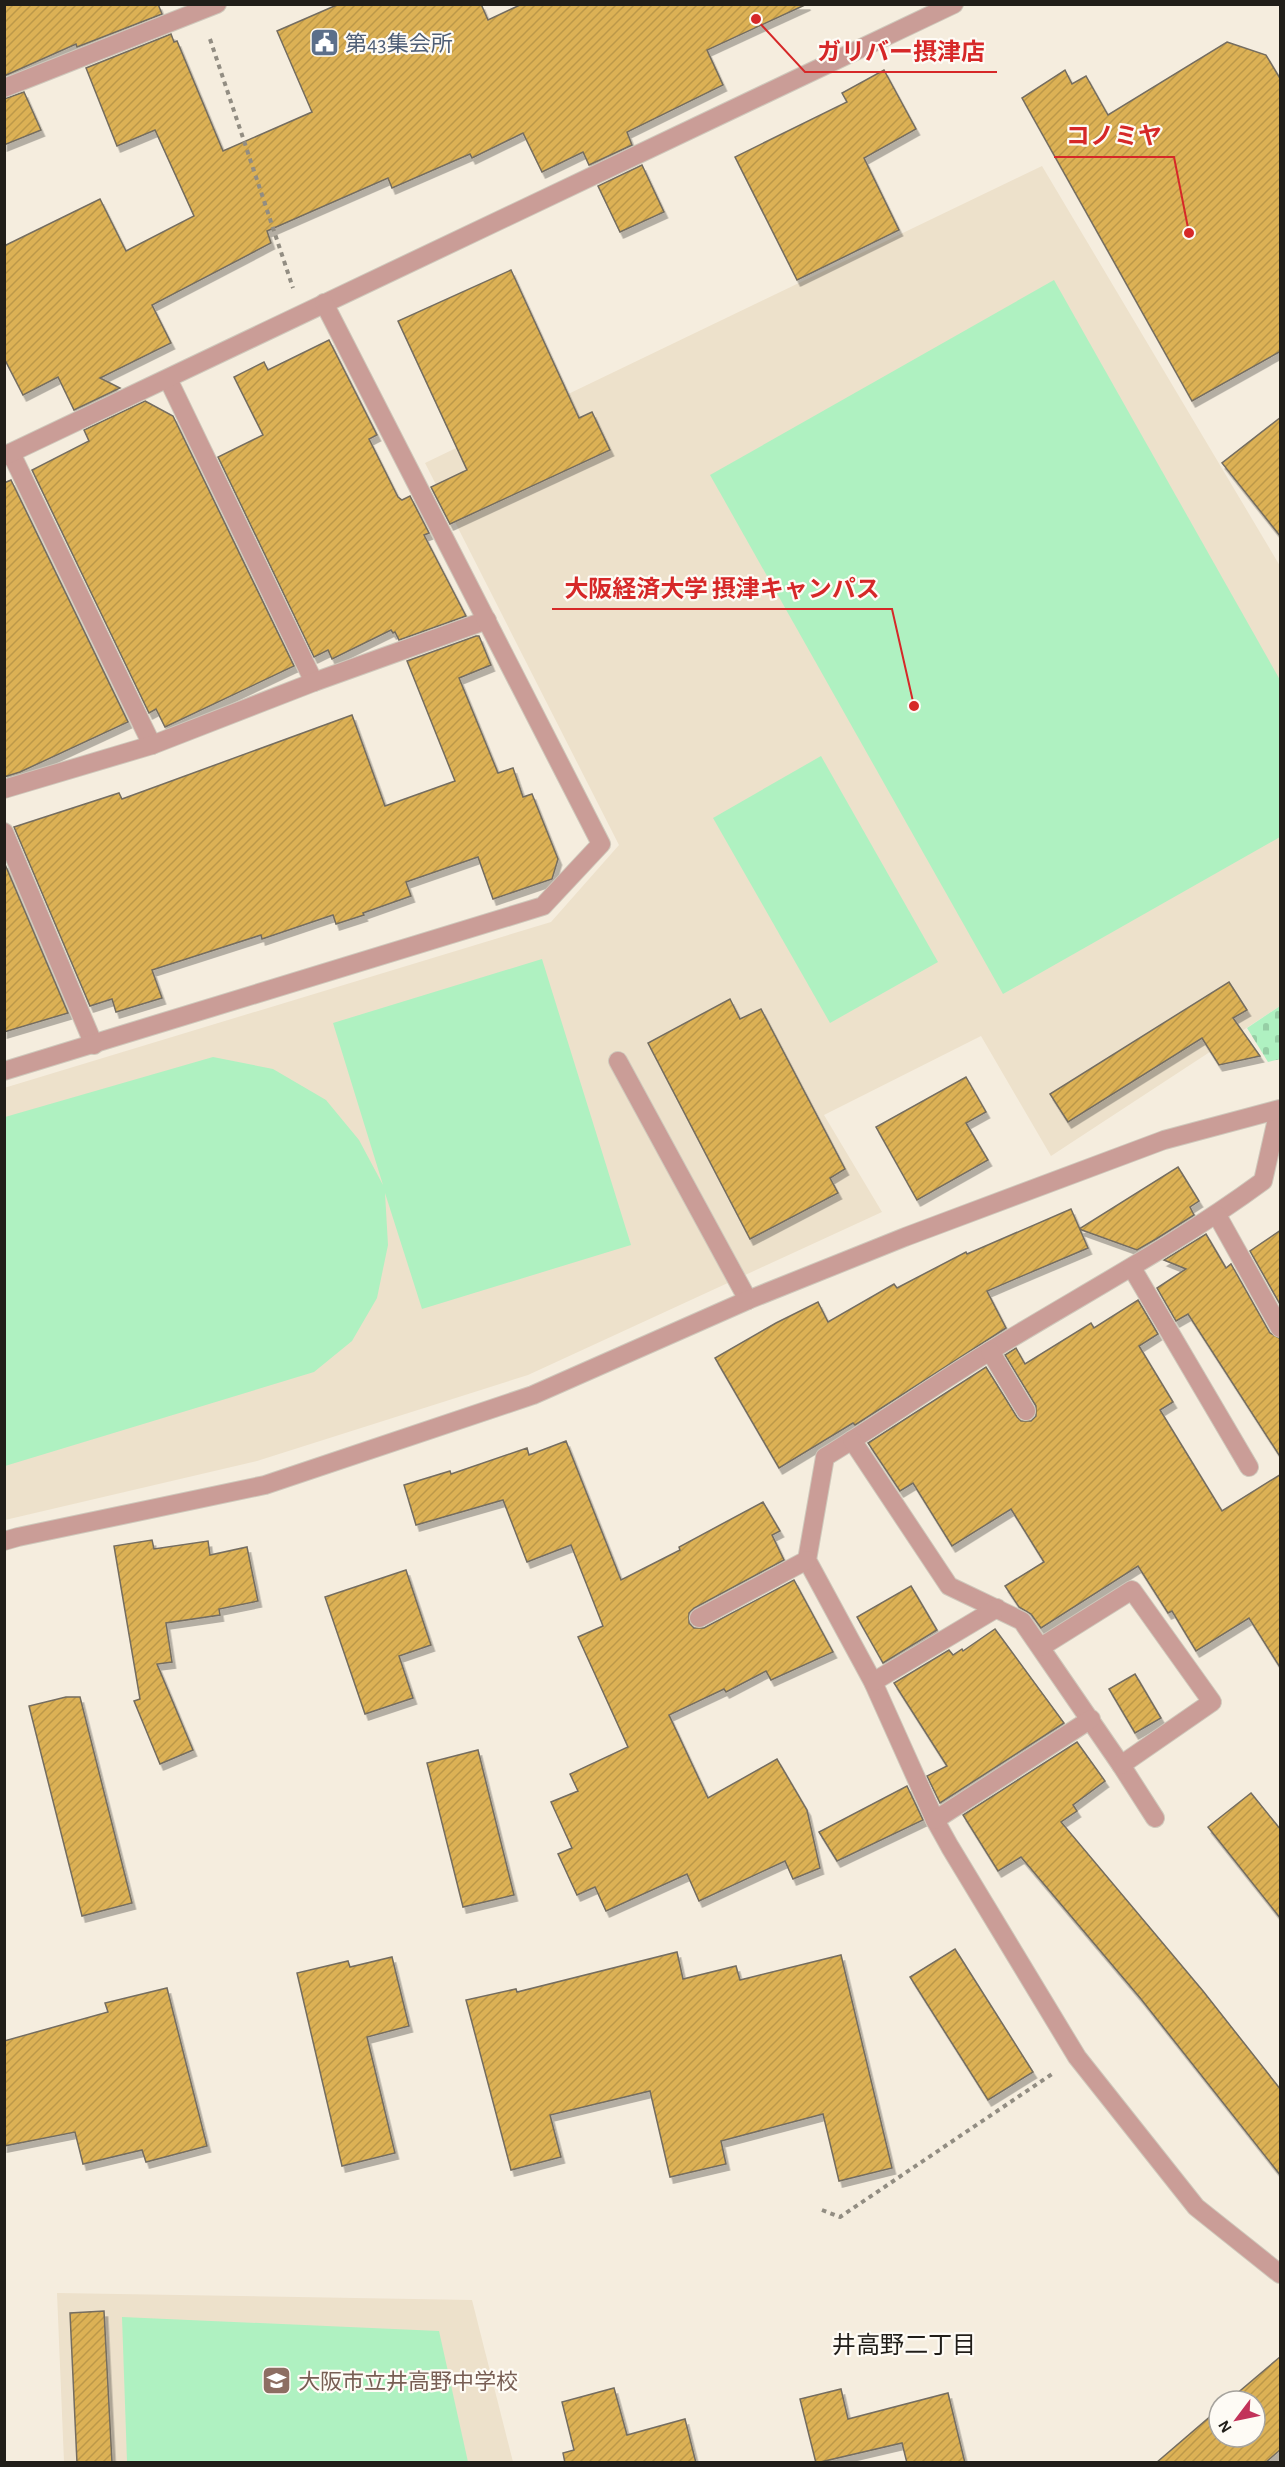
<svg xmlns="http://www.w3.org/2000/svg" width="1285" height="2467" viewBox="0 0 1285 2467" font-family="'Alegreya Sans','Noto Sans JP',sans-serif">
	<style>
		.built { fill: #ede1cb }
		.cemetery { fill: url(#cemetery-stones) }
		.pitch { fill: #aff1c1 }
		.building { fill: url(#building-hatch); stroke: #746d60; stroke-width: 1.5; filter: url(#shadow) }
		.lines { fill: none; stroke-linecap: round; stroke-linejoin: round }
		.minor-casing { stroke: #cfc8bb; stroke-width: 20 }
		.path { stroke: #928d82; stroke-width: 4; stroke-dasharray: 4.5 4.5; stroke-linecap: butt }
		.minor { stroke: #ca9d97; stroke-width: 18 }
		.labels { text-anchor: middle; stroke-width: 4.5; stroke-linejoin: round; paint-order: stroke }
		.service-label { font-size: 22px; fill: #4e5e75; stroke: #fefbf5; text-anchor: start }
		.education-label { font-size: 22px; fill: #785e54; stroke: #fefbf5; text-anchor: start }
		.neighbourhood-label { font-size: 24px; fill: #211e19; stroke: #fefbf5 }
		.leader { fill: none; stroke: #d62828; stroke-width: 2 }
		.callout-dot { fill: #d62828; stroke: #fefbf5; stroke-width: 2 }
		.callout-label { font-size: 24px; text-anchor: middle; font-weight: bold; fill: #d62828; stroke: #fefbf5; stroke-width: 4.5; stroke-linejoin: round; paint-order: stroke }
	</style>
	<defs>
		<pattern id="cemetery-stones" width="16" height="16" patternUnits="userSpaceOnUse" patternTransform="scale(1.5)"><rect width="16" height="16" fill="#aff1c1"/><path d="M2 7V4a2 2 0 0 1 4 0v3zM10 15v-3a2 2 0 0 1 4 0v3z" fill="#96cea5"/></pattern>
		<pattern id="building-hatch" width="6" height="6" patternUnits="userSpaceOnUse" patternTransform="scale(1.5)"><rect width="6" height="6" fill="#dcb155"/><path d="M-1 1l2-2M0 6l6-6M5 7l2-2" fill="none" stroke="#bc9849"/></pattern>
		<filter id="shadow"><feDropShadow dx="3.5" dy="6" stdDeviation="0" flood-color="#0004"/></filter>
	</defs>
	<rect width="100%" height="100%" fill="#f5edde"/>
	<!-- built -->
	<g class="built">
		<polygon points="1042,166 1280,566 1280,1006 1051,1156 981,1036 824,1115 882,1212 528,1375 257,1461 5,1520 4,1088 551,922 619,845 425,463"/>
		<polygon points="57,2293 472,2300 513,2462 64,2462"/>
	</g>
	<!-- cemetery -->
	<polygon class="cemetery" points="1280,1006 1280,1059 1268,1062 1247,1028"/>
	<!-- pitch -->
	<g class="pitch">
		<polygon points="1054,280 1280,680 1280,837 1003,994 710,475"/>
		<polygon points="821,756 938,962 830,1023 713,818"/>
		<polygon points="542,959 631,1245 422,1309 385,1193 388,1245 377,1298 352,1341 314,1372 5,1466 5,1117 213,1057 273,1069 326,1100 359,1140 383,1185 333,1023"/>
		<polygon points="122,2317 439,2331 468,2462 127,2462"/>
	</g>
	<!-- building -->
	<g class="building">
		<polygon points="4,4 158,4 162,14 77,47 76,44 4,76"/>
		<polygon points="339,4 481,4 488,20 522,4 807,4 707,50 723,85 627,132 632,145 589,165 583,152 542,172 523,133 472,158 470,154 392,188 388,178 267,231 271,243 152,305 171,343 100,378 120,388 74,410 58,377 23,395 4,358 4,246 100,199 126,251 194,216 155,130 117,146 86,68 171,34 174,42 177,41 223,151 312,112 277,31"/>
		<polygon points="1227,42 1266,55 1281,80 1281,351 1192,401 1022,98 1065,70 1072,84 1086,76 1108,115"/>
		<polygon points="884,70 916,129 864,158 899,230 797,280 735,157 847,102 842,93"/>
		<polygon points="24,92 41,130 4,145 4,99"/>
		<polygon points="642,165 664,212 620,232 598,186"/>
		<polygon points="511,270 579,418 592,412 610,450 450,524 431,487 467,470 398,321"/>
		<polygon points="329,340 377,435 369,439 398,497 402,500 410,496 429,533 424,535 466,616 399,640 395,632 393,633 391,630 332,659 328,650 314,657 218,457 263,435 234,377 264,362 268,370"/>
		<polygon points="145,401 173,416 294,666 165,727 156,709 149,713 32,470 89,441 84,430"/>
		<polygon points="1281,417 1281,537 1222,463"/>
		<polygon points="11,480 128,722 20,772 4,777 4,483"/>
		<polygon points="476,636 479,636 491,665 459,678 498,773 513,768 523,797 532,794 558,859 552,879 493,899 478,857 406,882 411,896 363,913 364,915 336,924 333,915 262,939 261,935 152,970 162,998 116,1012 112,999 90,1006 14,827 119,793 122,799 352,715 385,806 455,781 407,661"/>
		<polygon points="4,862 68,1013 4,1032"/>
		<polygon points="1229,982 1247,1010 1233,1018 1260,1056 1219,1065 1202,1038 1068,1122 1050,1094"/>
		<polygon points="730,999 740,1019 761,1009 845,1169 830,1178 838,1193 750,1239 648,1043"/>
		<polygon points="966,1077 986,1112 966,1123 988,1160 917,1200 876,1127"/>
		<polygon points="1178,1167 1199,1201 1190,1207 1194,1215 1156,1239 1137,1250 1079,1229"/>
		<polygon points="1071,1209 1088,1248 987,1291 1006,1328 855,1425 853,1423 779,1468 715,1358 776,1323 818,1302 828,1322 894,1284 897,1288 966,1252 967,1254"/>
		<polygon points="1281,1230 1281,1306 1250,1251"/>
		<polygon points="1206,1234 1226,1268 1231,1264 1270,1333 1281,1339 1281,1458 1188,1314 1176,1321 1157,1288 1186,1269 1164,1260"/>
		<polygon points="1138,1300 1158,1334 1139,1346 1173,1402 1160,1410 1222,1511 1281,1474 1281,1669 1249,1618 1196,1651 1172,1611 1168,1613 1138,1566 1041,1628 1031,1614 1019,1607 1005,1586 1044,1562 1011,1509 952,1546 913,1483 900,1491 868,1443 986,1367 1017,1417 1021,1421 1031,1421 1036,1416 1036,1406 1005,1355 1016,1348 1025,1364 1091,1323 1094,1328"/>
		<polygon points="566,1441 621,1580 680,1550 679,1547 763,1502 780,1531 772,1535 784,1560 694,1608 689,1613 689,1623 694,1628 704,1628 794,1580 833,1652 771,1680 766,1671 726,1692 724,1689 669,1715 708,1798 777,1759 807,1810 820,1868 793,1879 785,1861 699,1901 687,1874 606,1911 595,1887 577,1895 558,1854 572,1848 551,1802 578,1791 570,1774 628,1747 578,1637 603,1626 571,1545 527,1562 503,1500 416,1525 404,1485 450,1471 451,1474 527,1448 529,1455"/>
		<polygon points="152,1540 154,1549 208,1541 210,1555 247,1547 258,1601 219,1609 220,1615 166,1623 172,1662 157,1664 193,1750 160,1764 134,1701 140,1699 114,1546"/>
		<polygon points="406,1570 431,1645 399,1656 413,1698 365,1714 325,1597"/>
		<polygon points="911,1586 937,1630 883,1663 857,1617"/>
		<polygon points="995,1629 1064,1723 940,1803 927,1776 947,1766 894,1683 949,1650 953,1655 962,1649 963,1651"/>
		<polygon points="1135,1674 1161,1718 1135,1733 1109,1689"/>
		<polygon points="66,1697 80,1697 132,1903 82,1916 29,1706"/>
		<polygon points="1077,1742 1105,1781 1073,1805 1077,1811 1061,1822 1203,1991 1281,2090 1281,2176 1141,1999 1021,1857 998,1871 963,1815"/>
		<polygon points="478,1750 514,1895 463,1907 427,1763"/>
		<polygon points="907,1786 923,1820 837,1861 819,1832"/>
		<polygon points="1251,1793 1281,1830 1281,1919 1208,1827"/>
		<polygon points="955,1949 1033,2072 988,2100 910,1977"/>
		<polygon points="677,1952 683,1979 736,1966 740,1980 841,1955 892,2168 839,2181 823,2114 721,2141 726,2164 670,2177 650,2091 550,2115 561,2157 511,2170 466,2000 516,1989 517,1992"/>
		<polygon points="392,1957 409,2026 367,2037 395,2153 342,2166 297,1973 348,1961 350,1967"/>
		<polygon points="167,1988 207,2146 146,2162 142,2150 83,2164 75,2132 4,2146 4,2041 108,2012 105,2003"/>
		<polygon points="104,2311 112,2463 77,2463 70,2313"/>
		<polygon points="1281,2356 1281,2449 1265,2463 1156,2463 1219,2409 1219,2437 1255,2437 1255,2401 1228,2401"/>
		<polygon points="614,2388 627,2435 685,2419 696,2463 565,2463 563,2453 574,2450 562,2402"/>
		<polygon points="841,2389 848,2419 948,2393 965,2463 907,2463 902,2443 816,2463 800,2399"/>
	</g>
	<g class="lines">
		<defs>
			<g id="minor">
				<polyline points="4,88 217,4"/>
				<polyline points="168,379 314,682"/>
				<polyline points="11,453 152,745"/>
				<polyline points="4,456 954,4"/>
				<polyline points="4,789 152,745 314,682 487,620"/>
				<polyline points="4,832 94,1045"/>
				<polyline points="618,1061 748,1300"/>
				<polyline points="4,1071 543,906 601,844 324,303"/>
				<path d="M1279 1110 1263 1181C1176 1245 1081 1295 990 1351 934 1385 881 1423 825 1457L807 1560 873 1682 935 1820 950 1847 1077 2057 1196 2207 1280 2274"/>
				<polyline points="1217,1215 1280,1328"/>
				<polyline points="1132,1268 1249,1467"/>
				<polyline points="990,1351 1026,1411"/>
				<polyline points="852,1440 949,1586 1022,1621 1121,1765 1155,1818"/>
				<polyline points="4,1541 18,1537 265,1485 533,1395 748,1300 905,1237 1164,1140 1280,1109"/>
				<polyline points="699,1618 807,1560"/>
				<polyline points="1041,1647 1132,1590 1212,1702 1121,1765"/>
				<polyline points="873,1682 997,1608"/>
				<polyline points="935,1820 1091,1719"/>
			</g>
		</defs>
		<!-- minor casing -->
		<use href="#minor" class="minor-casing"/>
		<!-- path -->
		<g class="path">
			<polyline points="210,39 293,288"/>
			<polyline points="822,2210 840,2217 1052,2074"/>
		</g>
		<!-- minor -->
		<use href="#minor" class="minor"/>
	</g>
	<!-- icons -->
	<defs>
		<symbol id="civic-square" viewBox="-11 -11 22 22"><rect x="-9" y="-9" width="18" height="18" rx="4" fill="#5c6f8a" stroke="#fefbf5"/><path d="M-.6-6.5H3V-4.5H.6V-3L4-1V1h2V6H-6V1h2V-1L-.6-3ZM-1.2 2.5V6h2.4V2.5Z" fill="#fff"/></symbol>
		<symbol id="school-square" viewBox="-11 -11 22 22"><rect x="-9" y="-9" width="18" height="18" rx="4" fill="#8d6e63" stroke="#fefbf5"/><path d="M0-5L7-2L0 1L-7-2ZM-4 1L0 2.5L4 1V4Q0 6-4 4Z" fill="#fff"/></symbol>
	</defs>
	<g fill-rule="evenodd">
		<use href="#civic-square" x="308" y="26" width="33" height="33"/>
		<use href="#school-square" x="260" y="2364" width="33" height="33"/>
	</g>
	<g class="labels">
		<!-- service labels -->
		<g class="service-label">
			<text x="345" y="51">第43集会所</text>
		</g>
		<!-- education labels -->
		<g class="education-label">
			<text x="298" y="2389">大阪市立井高野中学校</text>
		</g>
		<!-- neighbourhood labels -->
		<g class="neighbourhood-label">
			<text x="904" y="2353">井高野二丁目</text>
		</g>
	</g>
	<!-- callouts -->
	<path class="leader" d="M756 19L805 72H997M1189 233L1174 157H1054M914 706L892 609H552"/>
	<g class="callout-dot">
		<circle cx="756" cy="19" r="6"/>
		<circle cx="1189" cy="233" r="6"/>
		<circle cx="914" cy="706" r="6"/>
	</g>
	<g class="callout-label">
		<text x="901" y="60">ガリバー摂津店</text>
		<text x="1114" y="144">コノミヤ</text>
		<text x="722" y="597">大阪経済大学 摂津キャンパス</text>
	</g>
	<!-- border -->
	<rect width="1285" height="2467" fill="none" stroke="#211e19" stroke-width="12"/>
	<!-- north arrow -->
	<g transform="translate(1237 2419) rotate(238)"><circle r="28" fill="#fefbf5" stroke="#a6a39d" stroke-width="1.5"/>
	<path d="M0-4.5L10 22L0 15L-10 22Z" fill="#c2335a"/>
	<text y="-9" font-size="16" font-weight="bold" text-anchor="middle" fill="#211e19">N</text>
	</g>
</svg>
